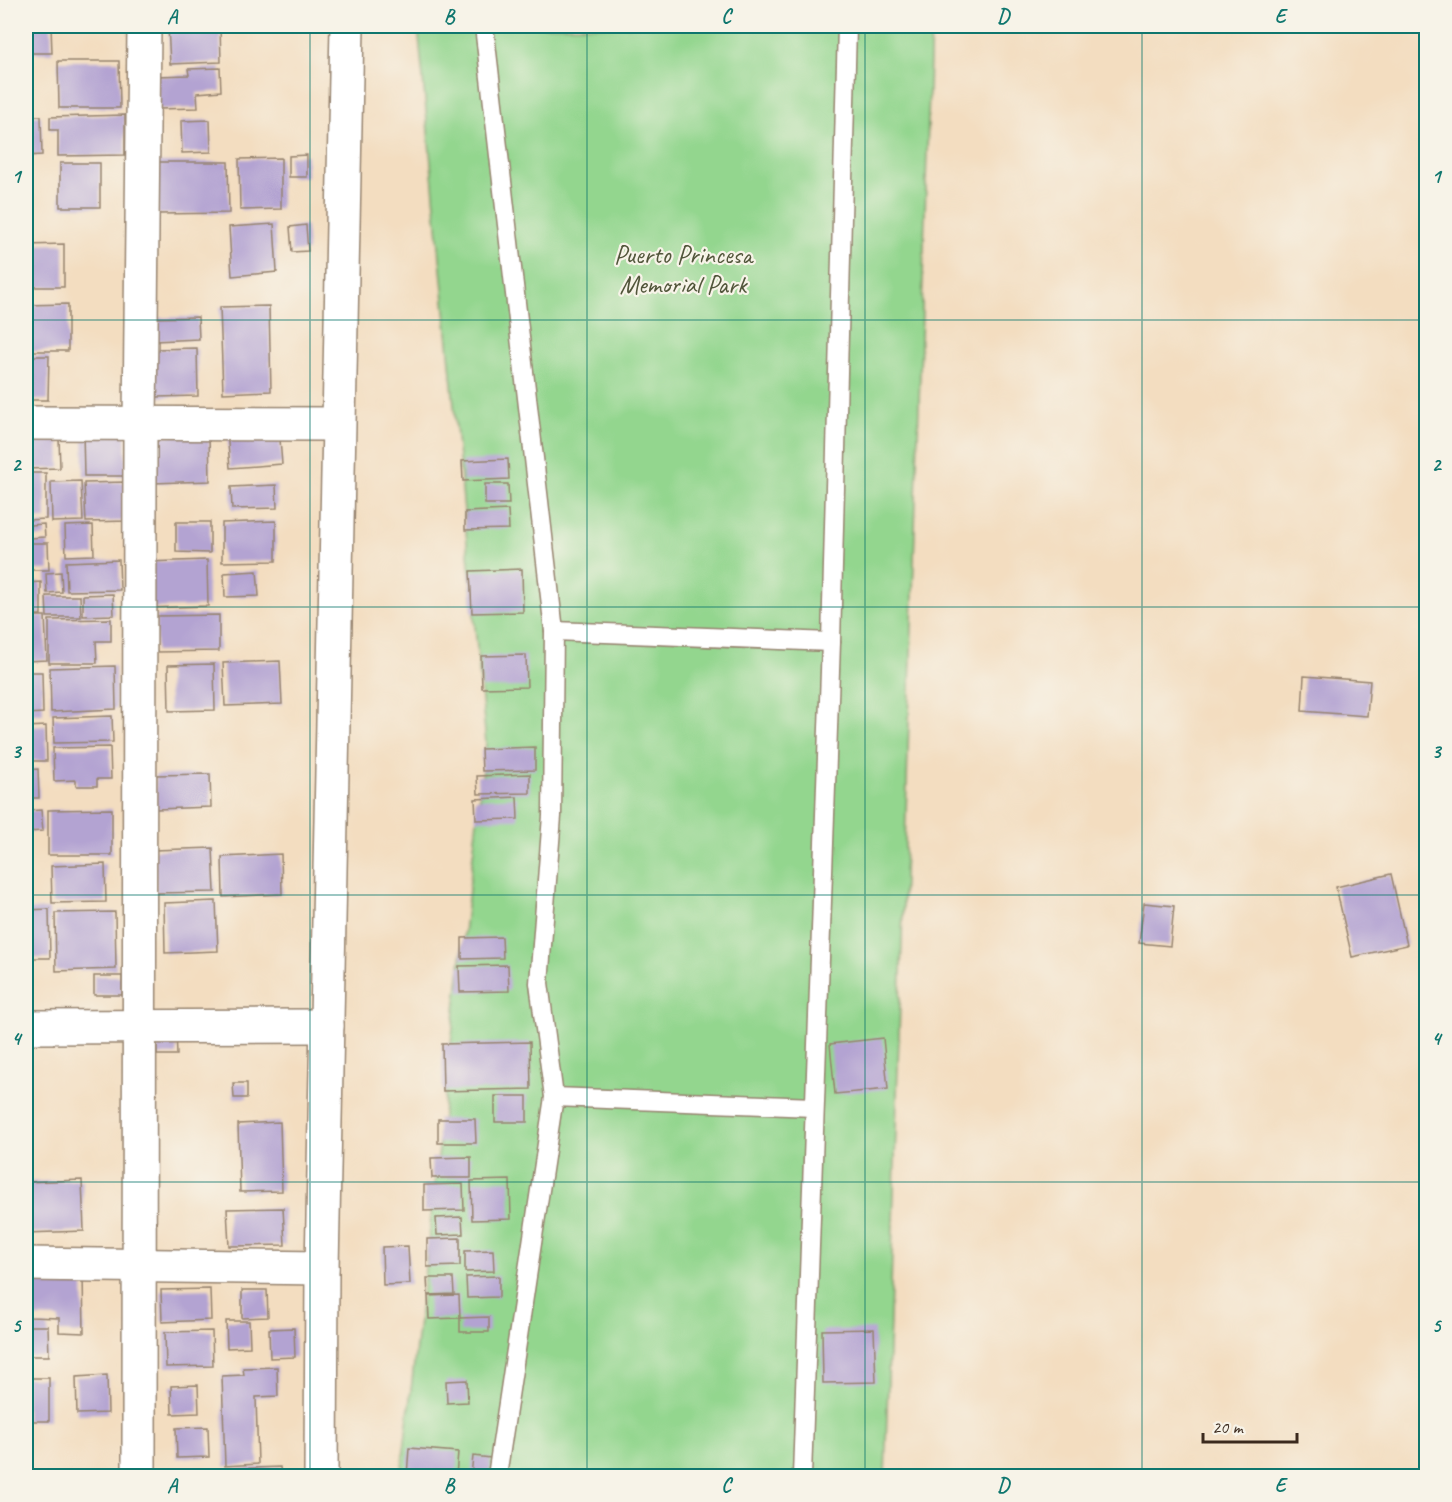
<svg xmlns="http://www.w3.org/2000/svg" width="1452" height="1502" viewBox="0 0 1452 1502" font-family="Caveat,sans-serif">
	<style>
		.green { fill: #93d68e; stroke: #678056; stroke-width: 1.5 }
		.building { fill: #b3a3d2 }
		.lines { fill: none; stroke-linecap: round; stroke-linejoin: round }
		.service-casing { stroke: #97846f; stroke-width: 21 }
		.minor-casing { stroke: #97846f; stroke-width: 36 }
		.service { stroke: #fff; stroke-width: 18 }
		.minor { stroke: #fff; stroke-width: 33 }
		.grid { fill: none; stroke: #0f766e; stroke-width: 1.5; stroke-opacity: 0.55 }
		.labels { text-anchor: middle; stroke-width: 4.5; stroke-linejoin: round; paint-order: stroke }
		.park-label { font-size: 26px; fill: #51553a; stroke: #f7f3e8 }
		.neatline { fill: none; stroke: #0f766e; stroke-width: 2 }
		.grid-label { font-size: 20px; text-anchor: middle; font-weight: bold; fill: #0f766e }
	</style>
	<rect width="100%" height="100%" fill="#f7f3e8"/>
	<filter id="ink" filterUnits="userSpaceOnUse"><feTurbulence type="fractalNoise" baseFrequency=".0167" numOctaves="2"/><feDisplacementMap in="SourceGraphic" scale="12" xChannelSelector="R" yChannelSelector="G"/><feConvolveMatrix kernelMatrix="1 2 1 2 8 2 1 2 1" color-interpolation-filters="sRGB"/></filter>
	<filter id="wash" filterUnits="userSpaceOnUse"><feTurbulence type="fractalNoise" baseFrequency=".008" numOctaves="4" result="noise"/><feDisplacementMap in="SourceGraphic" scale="24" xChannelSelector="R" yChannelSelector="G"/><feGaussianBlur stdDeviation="1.35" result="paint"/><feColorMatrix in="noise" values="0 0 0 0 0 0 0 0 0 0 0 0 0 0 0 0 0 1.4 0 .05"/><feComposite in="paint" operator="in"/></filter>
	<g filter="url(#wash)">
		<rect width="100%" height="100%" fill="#f3ddc0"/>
		<!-- green -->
		<polygon class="green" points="418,26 931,26 885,1476 401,1476 486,743"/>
		<g id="blocks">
			<!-- building -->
			<g class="building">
				<polygon points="26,26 51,26 52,53 26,53"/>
				<polygon points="168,26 220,26 221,62 170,64"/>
				<polygon points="58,61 119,61 120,108 59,108"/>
				<polygon points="220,68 221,91 197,93 198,108 158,109 157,76 189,75 188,69"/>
				<polygon points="125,115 125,155 58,156 58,130 50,130 50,117"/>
				<polygon points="26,116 41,116 42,155 26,156"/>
				<polygon points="210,120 211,152 182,153 181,121"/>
				<polygon points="307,155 307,177 289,177 289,156"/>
				<polygon points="281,158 281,209 240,210 239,159"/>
				<polygon points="157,162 228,162 229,213 158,214"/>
				<rect x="60" y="163" width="40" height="44"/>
				<polygon points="274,224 277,272 232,276 229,227"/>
				<polygon points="306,225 308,251 292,252 290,227"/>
				<polygon points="64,244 64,287 26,287 26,245"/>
				<polygon points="68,304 68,351 26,351 26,305"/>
				<polygon points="269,306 271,391 223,393 220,307"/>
				<polygon points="198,317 199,339 154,341 154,318"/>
				<polygon points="197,348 198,396 156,397 155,349"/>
				<polygon points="26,356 49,356 48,400 26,400"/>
				<polygon points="279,427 282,464 230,468 227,431"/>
				<polygon points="125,430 126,476 84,476 83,431"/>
				<polygon points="209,434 210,481 153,483 151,436"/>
				<polygon points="59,438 60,468 26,469 26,439"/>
				<polygon points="508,459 509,479 463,481 462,461"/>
				<polygon points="26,473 46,473 46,519 26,520"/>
				<polygon points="81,481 83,521 52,522 51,482"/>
				<polygon points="127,482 129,521 86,522 84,483"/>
				<polygon points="485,484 508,484 509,504 485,504"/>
				<polygon points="276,485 277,508 232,509 231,487"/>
				<polygon points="508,510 509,529 465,530 465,512"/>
				<polygon points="276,521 276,561 222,562 222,523"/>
				<polygon points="176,522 210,522 210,553 176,552"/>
				<polygon points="44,524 45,537 30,538 30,525"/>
				<polygon points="93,525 94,555 66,556 65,526"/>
				<polygon points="30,543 48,543 49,570 31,570"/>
				<polygon points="119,560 120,590 67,591 66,562"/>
				<polygon points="207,560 208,606 147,608 145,562"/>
				<polygon points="522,569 523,612 472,613 470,571"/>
				<polygon points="257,571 259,596 225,597 224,573"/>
				<polygon points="61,572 62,592 47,593 46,573"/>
				<polygon points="41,582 41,615 26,615 26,583"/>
				<polygon points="113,594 114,615 83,616 83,595"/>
				<polygon points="46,596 80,596 81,617 47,617"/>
				<polygon points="219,615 219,651 156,652 156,616"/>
				<polygon points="26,616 45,616 47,660 26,661"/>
				<polygon points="111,619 111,641 96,641 97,663 49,663 49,620"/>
				<polygon points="526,655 527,687 482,688 481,656"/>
				<polygon points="280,661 282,704 225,706 223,663"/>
				<polygon points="214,664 215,710 169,711 168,665"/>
				<polygon points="115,666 116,709 51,712 50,668"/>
				<polygon points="26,672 42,672 43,713 26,714"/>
				<polygon points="1304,676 1370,681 1367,716 1302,711"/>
				<polygon points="112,716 113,742 54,743 53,718"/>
				<polygon points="46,726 47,761 26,761 26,727"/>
				<polygon points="110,747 111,779 97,779 97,786 76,786 76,780 54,781 53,748"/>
				<polygon points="535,747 535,770 482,771 481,749"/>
				<polygon points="38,769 39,798 26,798 26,770"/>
				<polygon points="210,774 211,807 156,809 155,775"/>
				<polygon points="530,774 530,793 478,794 477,776"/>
				<polygon points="517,797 518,819 476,820 475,799"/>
				<polygon points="112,809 112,855 48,855 48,810"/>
				<polygon points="41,810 43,831 26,832 26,811"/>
				<polygon points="213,848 215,892 156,893 154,850"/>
				<polygon points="281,854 282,894 223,897 222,857"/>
				<polygon points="105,864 106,902 52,903 51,866"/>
				<polygon points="1391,874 1407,945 1352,957 1336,887"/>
				<polygon points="216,901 218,951 165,953 164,903"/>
				<polygon points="1144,903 1174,906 1170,946 1139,943"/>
				<polygon points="49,909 50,958 26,958 26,910"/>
				<polygon points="115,912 116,969 56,971 55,913"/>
				<polygon points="502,937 503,958 462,959 462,938"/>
				<polygon points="508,965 509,991 460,992 459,966"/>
				<rect x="94" y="976" width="28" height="19"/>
				<polygon points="157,1031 176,1031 177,1055 157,1055"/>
				<polygon points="883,1038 888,1089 835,1094 830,1044"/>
				<polygon points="530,1042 531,1089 443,1091 442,1044"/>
				<polygon points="233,1083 247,1083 247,1098 234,1098"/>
				<rect x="495" y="1096" width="32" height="26"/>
				<polygon points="438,1119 475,1119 476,1143 438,1143"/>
				<polygon points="280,1122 282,1191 240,1192 238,1124"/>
				<polygon points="471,1157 471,1178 432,1178 431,1158"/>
				<polygon points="82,1180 84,1231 26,1233 26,1182"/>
				<polygon points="510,1180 511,1219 472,1220 471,1181"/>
				<polygon points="463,1184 464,1210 424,1211 424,1185"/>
				<polygon points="283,1208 285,1245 229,1246 227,1209"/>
				<polygon points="462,1217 463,1234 437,1235 436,1218"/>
				<polygon points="460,1238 460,1266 427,1267 427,1239"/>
				<polygon points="408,1246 410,1284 383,1285 382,1247"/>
				<polygon points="493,1250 494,1271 465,1272 465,1251"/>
				<polygon points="83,1275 84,1333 59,1332 59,1318 29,1317 28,1276"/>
				<polygon points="499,1276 499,1297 467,1298 466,1277"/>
				<polygon points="427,1278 453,1278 454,1294 428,1295"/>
				<polygon points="210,1289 211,1320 162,1322 161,1290"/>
				<polygon points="242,1290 267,1290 268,1317 242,1318"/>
				<polygon points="459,1295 460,1318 429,1319 428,1296"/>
				<polygon points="489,1317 489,1332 460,1332 460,1318"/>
				<polygon points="226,1321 249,1321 250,1347 227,1348"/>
				<polygon points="26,1326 48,1326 49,1356 26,1356"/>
				<polygon points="294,1328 295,1357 270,1358 269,1329"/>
				<polygon points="874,1329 876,1382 823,1383 822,1330"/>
				<polygon points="212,1331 213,1366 166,1367 165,1332"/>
				<polygon points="277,1367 278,1396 256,1397 258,1464 225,1466 222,1376 244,1375 243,1368"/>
				<polygon points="107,1375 108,1413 77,1414 76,1377"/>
				<rect x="26" y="1378" width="23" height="43"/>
				<polygon points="467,1380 468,1402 447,1403 446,1381"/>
				<polygon points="198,1385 199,1413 172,1414 171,1386"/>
				<polygon points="208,1427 209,1457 177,1458 176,1428"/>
				<polygon points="409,1448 458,1452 456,1476 407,1476"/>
				<polygon points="473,1456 491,1458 489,1476 471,1476"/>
				<polygon points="280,1467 281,1476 229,1476 229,1469"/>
			</g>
		</g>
	</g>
	<g filter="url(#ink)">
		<use href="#blocks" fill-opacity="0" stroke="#97846f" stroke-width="1.5"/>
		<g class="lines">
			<defs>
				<g id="service">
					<polyline points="484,26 554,631 552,816 539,983 554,1097 497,1476"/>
					<polyline points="554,631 831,642"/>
					<polyline points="554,1097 814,1107"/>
					<polyline points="802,1476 831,642 847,26"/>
				</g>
				<g id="minor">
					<polyline points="26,423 338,424"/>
					<polyline points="26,1027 327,1026"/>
					<polyline points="26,1264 322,1268"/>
					<polyline points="139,1476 140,422 144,26"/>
					<polyline points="321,1476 322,1268 347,26"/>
				</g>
			</defs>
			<!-- service casing -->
			<use href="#service" class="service-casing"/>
			<!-- minor casing -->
			<use href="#minor" class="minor-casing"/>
			<!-- service -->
			<use href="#service" class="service"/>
			<!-- minor -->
			<use href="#minor" class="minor"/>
		</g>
	</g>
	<!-- grid -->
	<path class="grid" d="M310 26V1476M587 26V1476M865 26V1476M1142 26V1476M26 320H1426M26 607H1426M26 895H1426M26 1182H1426"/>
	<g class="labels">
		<!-- park labels -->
		<g class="park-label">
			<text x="683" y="263">Puerto Princesa<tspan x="683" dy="30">Memorial Park</tspan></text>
		</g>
	</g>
	<!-- margin -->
	<rect width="1452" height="1502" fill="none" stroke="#f7f3e8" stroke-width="66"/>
	<!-- scale -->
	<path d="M1203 1433v9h94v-9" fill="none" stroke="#3b2a1e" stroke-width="3"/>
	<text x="1212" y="1433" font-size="18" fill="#3b2a1e" stroke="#f7f3e8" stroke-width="4.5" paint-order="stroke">20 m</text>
	<rect x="33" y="33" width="1386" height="1436" class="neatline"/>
	<g class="grid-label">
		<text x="172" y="23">A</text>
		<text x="449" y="23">B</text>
		<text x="726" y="23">C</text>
		<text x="1003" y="23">D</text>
		<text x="1280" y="23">E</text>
		<text x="16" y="183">1</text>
		<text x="1436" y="183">1</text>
		<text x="16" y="471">2</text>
		<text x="1436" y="471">2</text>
		<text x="16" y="758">3</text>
		<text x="1436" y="758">3</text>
		<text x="16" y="1045">4</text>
		<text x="1436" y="1045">4</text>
		<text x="16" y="1332">5</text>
		<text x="1436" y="1332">5</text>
		<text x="172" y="1492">A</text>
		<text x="449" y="1492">B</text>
		<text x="726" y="1492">C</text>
		<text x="1003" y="1492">D</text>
		<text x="1280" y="1492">E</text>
	</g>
</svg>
